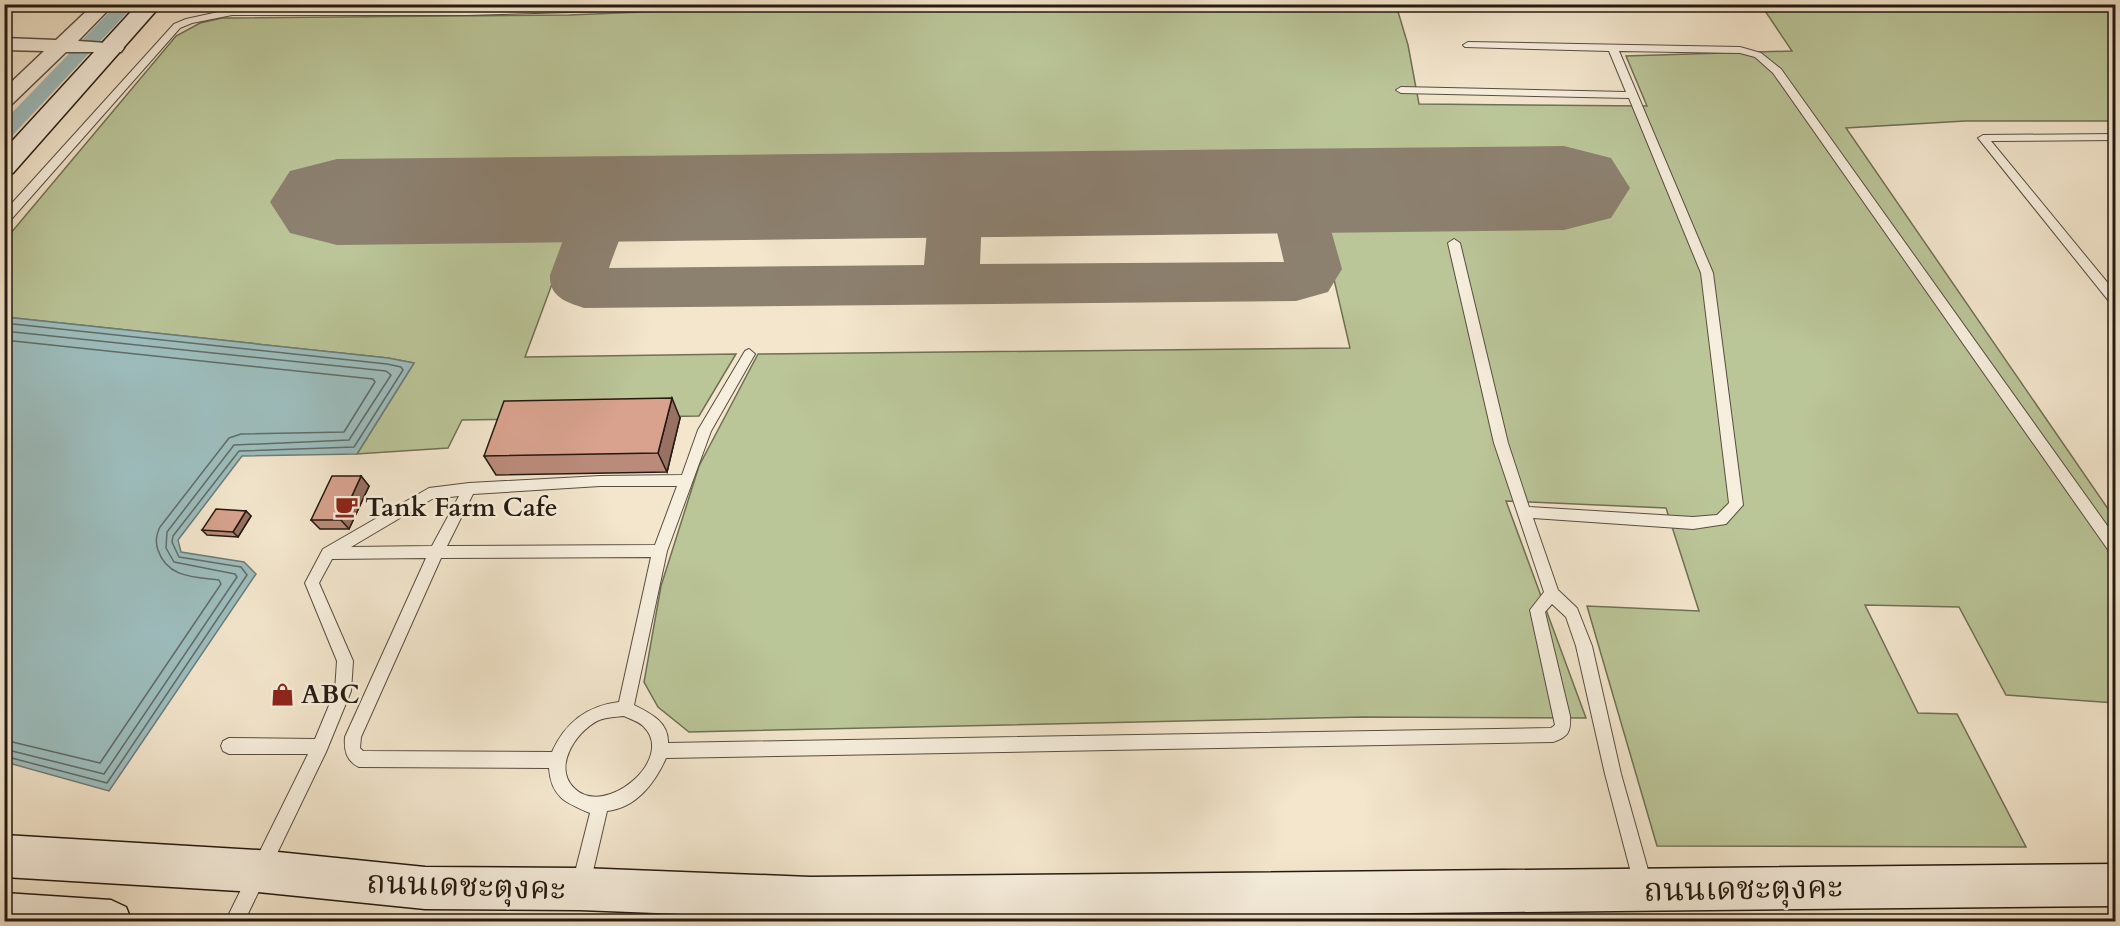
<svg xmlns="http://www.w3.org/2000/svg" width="2120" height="926" viewBox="0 0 2120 926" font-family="Cardo,'Noto Serif Thai',serif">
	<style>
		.green { fill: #bac598; stroke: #6f7054; stroke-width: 1.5 }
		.water { fill: #9dbebe; stroke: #6d7c79; stroke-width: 1.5 }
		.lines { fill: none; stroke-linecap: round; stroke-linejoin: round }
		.shore { stroke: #606c68; stroke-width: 1.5 }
		.canal { fill: #9dbebe; fill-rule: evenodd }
		.taxiway { fill: #8c806f; fill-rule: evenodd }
		.runway { fill: #8c806f; fill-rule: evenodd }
		.lane-casing { stroke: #584d40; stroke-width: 2 }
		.street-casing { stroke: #584d40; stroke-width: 3 }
		.secondary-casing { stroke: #241a11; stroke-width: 3 }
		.lane { fill: #f7efde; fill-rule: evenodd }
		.street { fill: #f7efde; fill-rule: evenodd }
		.secondary { fill: #f7efde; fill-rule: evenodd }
		.wall { fill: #ba8b7a; stroke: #241a11; stroke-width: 1.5 }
		.shaded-wall { fill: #977163; stroke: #241a11; stroke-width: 1.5 }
		.building { fill: #d8a28e; stroke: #241a11; stroke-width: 1.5 }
		.labels { text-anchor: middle; stroke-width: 5; stroke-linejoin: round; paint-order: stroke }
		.poi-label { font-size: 26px; font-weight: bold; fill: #241a11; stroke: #f7efde; text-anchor: start }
		.near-street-label { font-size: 32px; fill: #241a11; stroke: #f7efde }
	</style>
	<rect width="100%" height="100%" fill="#f3e6cd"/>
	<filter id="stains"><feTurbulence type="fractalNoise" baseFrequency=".00333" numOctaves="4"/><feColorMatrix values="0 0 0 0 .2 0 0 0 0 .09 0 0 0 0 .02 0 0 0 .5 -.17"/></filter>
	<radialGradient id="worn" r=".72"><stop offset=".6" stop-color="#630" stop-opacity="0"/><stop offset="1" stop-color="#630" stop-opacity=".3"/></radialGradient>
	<!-- green -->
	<polygon class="green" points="837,4 1396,5 1408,45 1419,104 1647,106 1626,56 1792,51 1761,5 2115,5 2115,121 1965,121 1846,128 2115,519 2115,703 2006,695 1959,607 1865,605 1918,713 1957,714 2026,847 1657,846 1587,606 1699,611 1666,508 1506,501 1586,718 1362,717 689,732 658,707 644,682 661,586 699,466 758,354 1350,348 1319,215 1585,211 1565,165 336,179 308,226 575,222 525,357 736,354 699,416 462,420 448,448 357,454 414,363 388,358 5,317 5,240 176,36 200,23 222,18 569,15"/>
	<!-- water -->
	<polygon class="water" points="5,317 388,358 414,363 357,454 242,456 178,540 181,552 244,562 256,574 109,791 5,762"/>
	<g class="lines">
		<!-- shore -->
		<g class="shore">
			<polyline points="4,323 387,364 401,367 403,370 354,447 239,451 173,536 172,542 179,557 241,567 247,575 107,783 4,756"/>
			<polyline points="4,331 386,371 391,375 349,440 234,445 167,532 166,548 174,562 235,574 237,577 104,774 4,749"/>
			<path d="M4 340 373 379 375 382 344 432 241 434 229 438 160 527C156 535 155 542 158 550 167 578 195 577 219 580L221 584 100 763 4 740"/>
		</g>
		<!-- canal -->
		<polygon class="canal" points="117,4 135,4 11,137 4,139 4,121"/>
		<!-- taxiway -->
		<path class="taxiway" d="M1316 174 1335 179 1342 191 1335 203 1325 209 1342 269 1328 292 1296 301 584 308C566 302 549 297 550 275L571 219V215L560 200 568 188C574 186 581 183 587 183 604 183 627 200 625 218 623 234 614 252 609 268L924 265 929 208 937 196 951 184 970 179 989 184 996 196 982 214 980 264 1284 262 1271 207C1276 186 1297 179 1316 174Z"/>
		<!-- runway -->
		<polygon class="runway" points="1564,146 1611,158 1630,188 1611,218 1564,230 337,245 290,233 270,202 290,171 337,159"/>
		<defs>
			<g id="lane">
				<polygon points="635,4 757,4 753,7 467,15 232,15 192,23 180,28 8,223 4,224 4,212 174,24 186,19 232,9 467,9"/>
				<path d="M1468 42 1740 47 1761 53 1781 69 2116 538V556L2111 554 1773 73 1755 57 1740 53 1619 51 1713 273 1743 505 1726 524 1693 529 1533 518 1558 590 1577 608 1592 646 1621 774 1652 884 1649 890 1643 893 1637 890 1634 884 1605 774 1576 646 1566 617 1552 604 1545 612 1570 716C1571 732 1568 737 1553 742L666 758C655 783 636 808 607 811L590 884 587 890 581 893 575 890 572 884 590 813C566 803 551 797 549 768L359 767C346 761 344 750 345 737L426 558 332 559 319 583 353 661 351 691 326 752 244 922H225L308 754H229L223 751 221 746 223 741 229 738 315 739 335 691 337 661 305 583 323 549 429 488 469 483 600 476 682 475 698 430 745 351 749 349 755 354 711 431 667 551 634 705C650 713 669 722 668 743L1551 728 1555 725 1530 610 1544 592 1494 443 1448 243 1454 239 1460 243 1508 443 1529 507 1693 517 1717 515 1729 503 1701 273 1629 98 1401 93 1396 90 1401 87 1626 92 1609 51 1465 47 1463 45ZM600 486H677L655 545 447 546 473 494ZM459 496 432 546 351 547 432 499ZM651 557 619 702C586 706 565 723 552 752L363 751 360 748 361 737 441 558ZM624 716C630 719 640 722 644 727 676 759 605 819 574 788 553 767 575 733 597 721 605 717 615 717 624 716Z"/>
				<polygon points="2116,134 2116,140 1991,141 2116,293 2116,306 2112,305 1978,138 1983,135"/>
			</g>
			<polygon id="street" points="94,4 114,4 78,41 121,44 124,48 121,52 66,52 11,105 4,107 4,89 44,51 4,50 4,38 56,40"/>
			<g id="secondary">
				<polygon points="138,4 162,4 13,173 4,175 4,150"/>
				<polygon points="4,835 258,850 425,867 580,868 810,877 2116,864 2116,906 810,919 580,910 425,909 258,892 4,877"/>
				<polygon points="4,893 111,900 126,907 132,922 4,922"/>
			</g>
		</defs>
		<!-- lane casing -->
		<use href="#lane" class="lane-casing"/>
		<!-- street casing -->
		<use href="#street" class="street-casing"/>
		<!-- secondary casing -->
		<use href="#secondary" class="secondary-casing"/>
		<!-- lane -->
		<use href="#lane" class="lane"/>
		<!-- street -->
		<use href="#street" class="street"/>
		<!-- secondary -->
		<use href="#secondary" class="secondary"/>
	</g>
	<!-- wall -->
	<g class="wall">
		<polygon points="680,418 667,472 496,475 484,456"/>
		<polygon points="361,476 369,486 349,529 320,529 311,520"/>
		<polygon points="246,511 251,516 238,537 207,535 202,530"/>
	</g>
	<!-- shaded-wall -->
	<g class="shaded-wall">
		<polygon points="672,398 680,418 667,472 658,453"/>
		<polygon points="361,476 369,486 349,529 341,520"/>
		<polygon points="246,511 251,516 238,537 233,532"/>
	</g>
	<!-- building -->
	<g class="building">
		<polygon points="672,398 658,453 484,456 504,401"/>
		<polygon points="332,476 361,476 341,520 311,520"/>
		<polygon points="216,509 246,511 233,532 202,530"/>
	</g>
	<!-- icons -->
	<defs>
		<symbol id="cafe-bare" viewBox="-9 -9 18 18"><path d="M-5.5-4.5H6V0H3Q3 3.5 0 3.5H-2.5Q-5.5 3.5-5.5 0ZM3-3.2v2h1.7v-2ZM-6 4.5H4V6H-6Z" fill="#8f2418" stroke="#f7efde" stroke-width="2.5" paint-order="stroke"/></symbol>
		<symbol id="shop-bare" viewBox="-9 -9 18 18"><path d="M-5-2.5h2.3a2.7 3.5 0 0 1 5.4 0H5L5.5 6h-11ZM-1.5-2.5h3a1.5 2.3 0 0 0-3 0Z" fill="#8f2418" stroke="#f7efde" stroke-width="2.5" paint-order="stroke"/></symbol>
	</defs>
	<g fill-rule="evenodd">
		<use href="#cafe-bare" x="330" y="490" width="33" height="33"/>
		<use href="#shop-bare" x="266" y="678" width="33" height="33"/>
	</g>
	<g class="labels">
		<!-- poi labels -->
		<g class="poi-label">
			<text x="365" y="516">Tank Farm Cafe</text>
			<text x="301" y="703">ABC</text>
		</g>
		<!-- near-street labels -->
		<g class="near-street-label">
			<text transform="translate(466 885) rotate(2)" y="11">ถนนเดชะตุงคะ</text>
			<text transform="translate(1743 888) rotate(-1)" y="11">ถนนเดชะตุงคะ</text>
		</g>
	</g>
	<!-- margin -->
	<rect width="2120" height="926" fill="none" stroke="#f3e6cd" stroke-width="24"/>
	<rect x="6" y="6" width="2108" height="914" fill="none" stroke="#241a11" stroke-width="3"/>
	<rect x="12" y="12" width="2096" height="902" fill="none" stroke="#241a11" stroke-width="1.5"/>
	<rect width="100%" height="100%" filter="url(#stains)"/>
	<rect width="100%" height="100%" fill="url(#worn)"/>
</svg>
